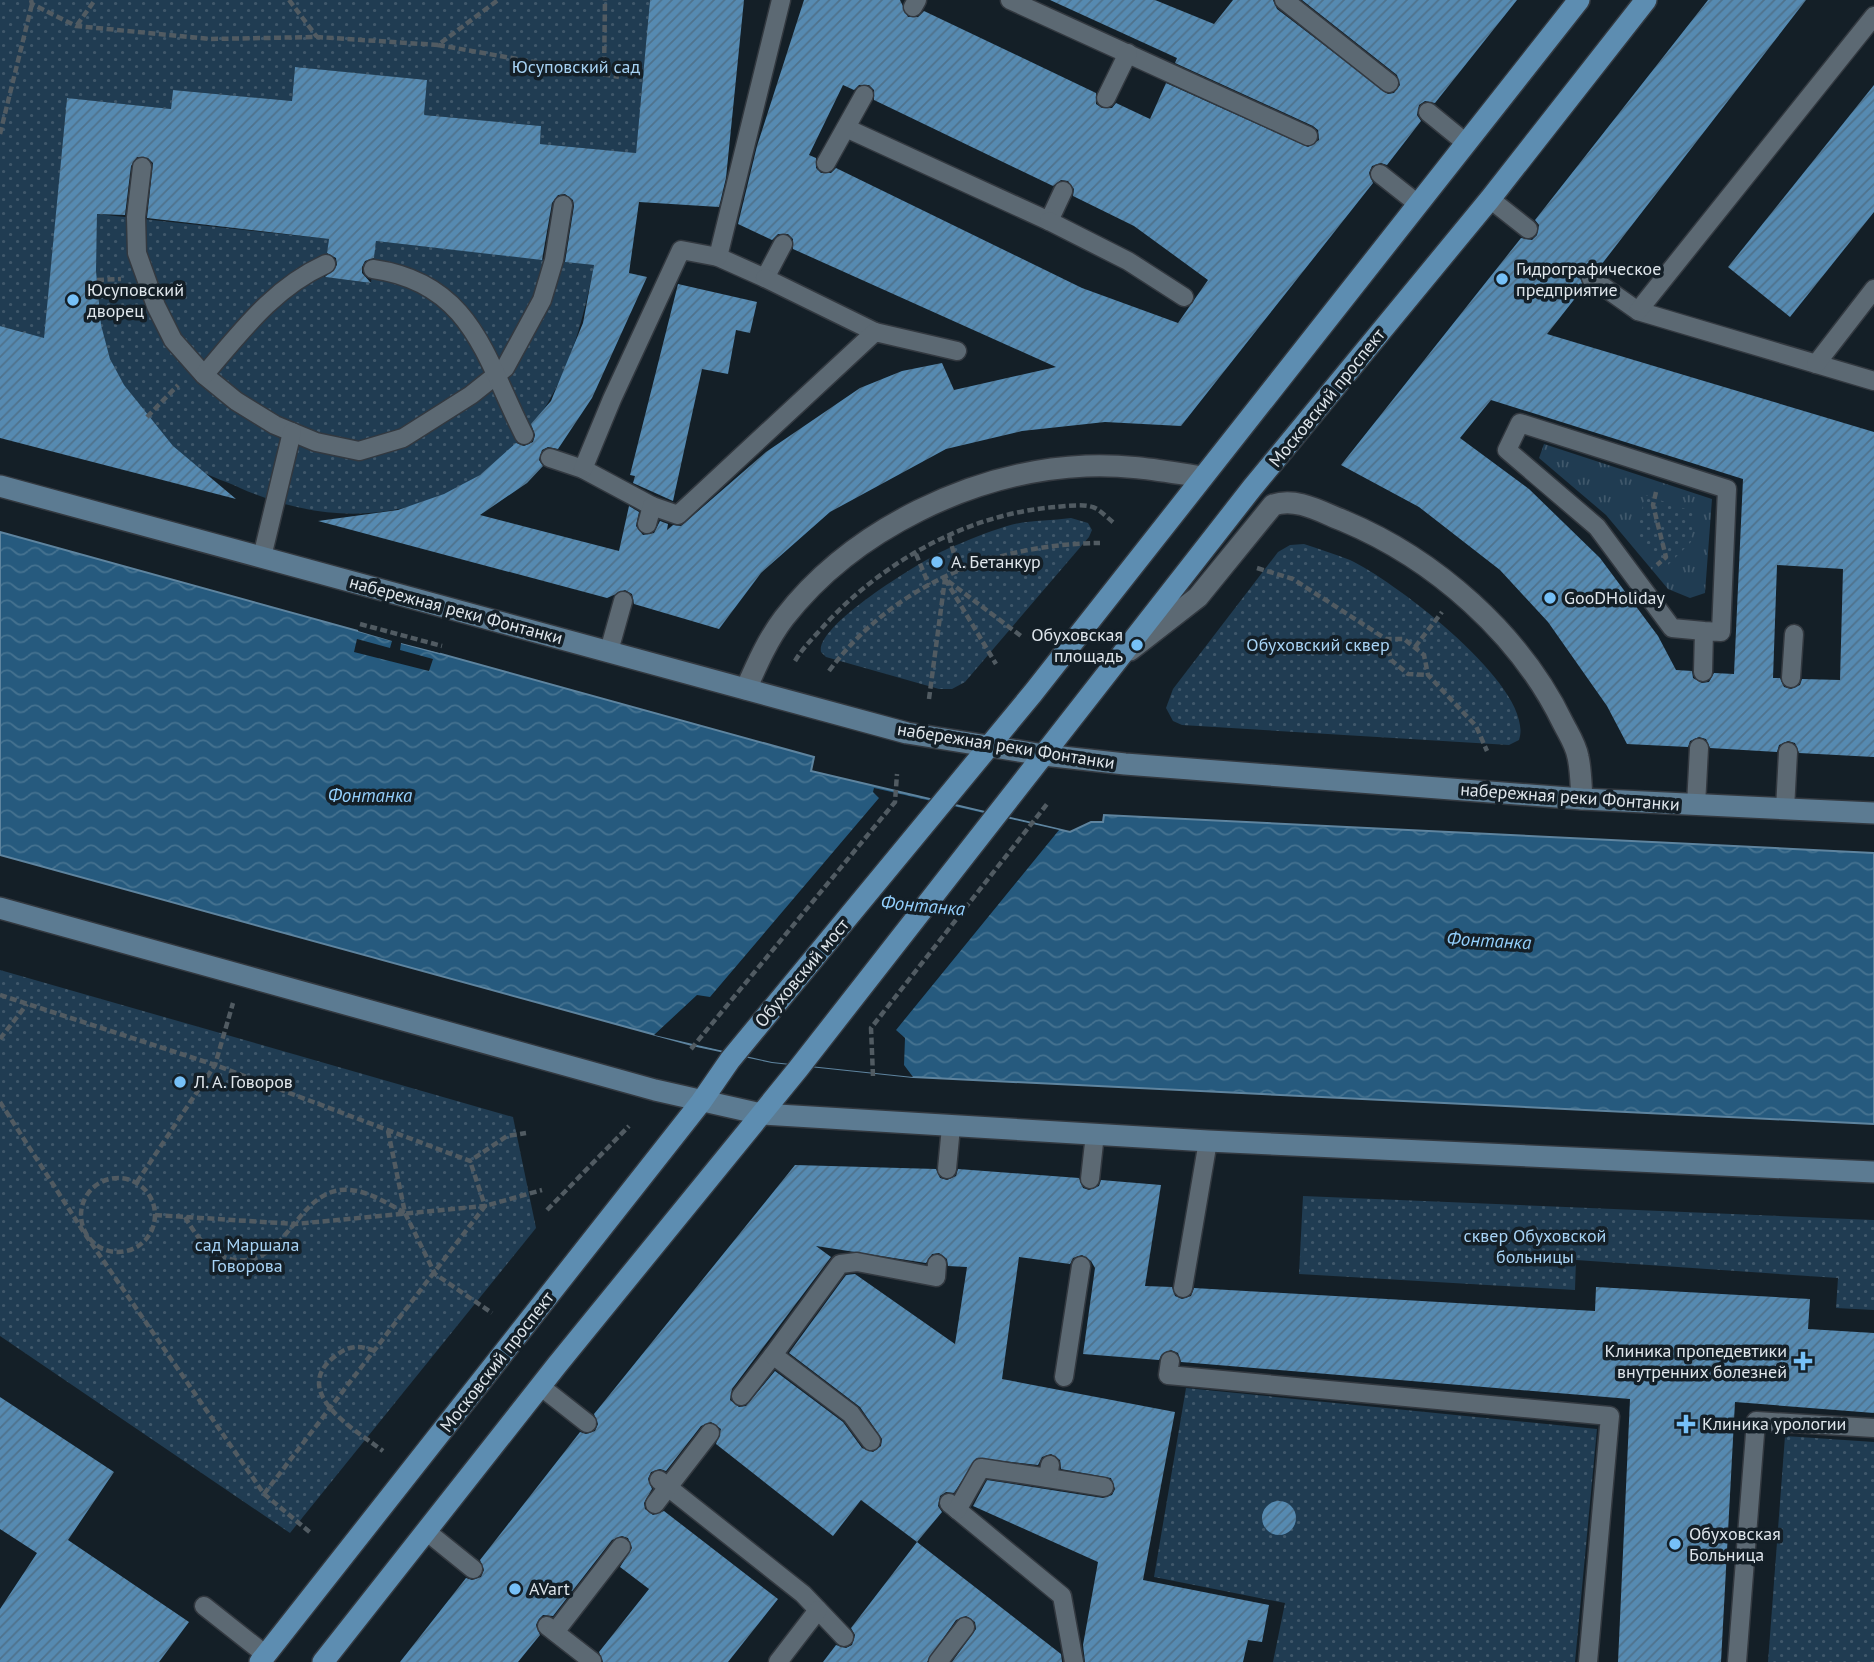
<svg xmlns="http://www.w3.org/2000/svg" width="1874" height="1662" viewBox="0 0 1874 1662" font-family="'PT Sans',sans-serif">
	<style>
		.grass { fill: url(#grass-tufts) }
		.park { fill: url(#park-dots) }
		.water { fill: url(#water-waves); stroke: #5e849f; stroke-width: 2 }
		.pier { fill: #141f27 }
		.building { fill: url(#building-hatch); fill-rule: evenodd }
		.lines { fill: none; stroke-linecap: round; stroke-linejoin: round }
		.lane-casing { stroke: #333940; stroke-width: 21 }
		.street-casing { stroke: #333940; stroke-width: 24 }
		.secondary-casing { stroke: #333940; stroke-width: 24 }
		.primary-casing { stroke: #333940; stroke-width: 24 }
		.path { stroke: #515b62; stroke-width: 4.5; stroke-dasharray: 7 3.5; stroke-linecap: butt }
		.lane { stroke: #5c6973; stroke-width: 18 }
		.street { stroke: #5c6973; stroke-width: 21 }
		.secondary { stroke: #5c7b92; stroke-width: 21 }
		.primary { stroke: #5d8db1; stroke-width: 21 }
		.poi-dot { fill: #76c0f7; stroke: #141f27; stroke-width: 2.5 }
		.labels { text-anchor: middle; stroke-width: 7; stroke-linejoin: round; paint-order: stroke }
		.park-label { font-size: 18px; fill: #a7d3f5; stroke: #141f27 }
		.poi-label { font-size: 18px; fill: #dfe6ec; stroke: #141f27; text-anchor: start }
		.street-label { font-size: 18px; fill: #dfe6ec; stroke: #141f27 }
		.water-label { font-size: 19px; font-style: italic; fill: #93cffc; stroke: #141f27 }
	</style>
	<defs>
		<pattern id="grass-tufts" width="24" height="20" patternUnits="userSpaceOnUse" patternTransform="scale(1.75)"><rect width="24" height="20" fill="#203c52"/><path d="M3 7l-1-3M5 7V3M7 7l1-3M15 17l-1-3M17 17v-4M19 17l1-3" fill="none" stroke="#40586b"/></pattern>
		<pattern id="park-dots" width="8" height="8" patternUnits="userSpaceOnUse" patternTransform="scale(1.75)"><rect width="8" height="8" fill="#203c52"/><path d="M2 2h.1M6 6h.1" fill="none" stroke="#40586b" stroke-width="1.8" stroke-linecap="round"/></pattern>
		<pattern id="water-waves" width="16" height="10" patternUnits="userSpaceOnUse" patternTransform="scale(1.75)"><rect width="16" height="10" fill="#265a7e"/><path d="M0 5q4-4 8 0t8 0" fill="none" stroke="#457290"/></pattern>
		<pattern id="building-hatch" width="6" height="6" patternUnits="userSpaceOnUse" patternTransform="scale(1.75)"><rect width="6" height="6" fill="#568ab1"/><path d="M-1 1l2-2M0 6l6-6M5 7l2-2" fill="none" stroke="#4f728c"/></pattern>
	</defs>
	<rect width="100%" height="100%" fill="#141f27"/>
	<!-- grass -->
	<polygon class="grass" points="1544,444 1712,499 1705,593 1690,598 1668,589 1606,515 1539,458"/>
	<!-- park -->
	<g class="park">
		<polygon points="0,0 650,0 636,153 540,144 541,126 424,115 427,80 295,67 292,101 173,90 171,109 67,98 41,373 13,364 23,332 0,326"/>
		<path d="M97 214 329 239 324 277 371 283 376 241 594 265C580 339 559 409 500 461 486 473 470 480 455 489 384 525 311 519 240 488 228 482 213 478 201 471 164 447 129 401 111 361 91 318 96 260 97 214Z"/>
		<polygon points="1645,495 1694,512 1691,542 1665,568 1637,535"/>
		<path d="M1071 518 1088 523 1092 530 1089 537 965 682 952 689H939L826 657 821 652C815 625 923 560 947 549 966 541 987 532 1007 526 1026 520 1050 521 1071 518Z"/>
		<path d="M1304 544C1319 549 1335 554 1350 560 1393 580 1537 688 1519 740L1509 745 1182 725 1173 721 1166 708 1173 689 1278 552 1290 545Z"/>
		<polygon points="0,970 513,1117 536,1228 290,1533 0,1336"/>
		<polygon points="1303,1196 1874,1220 1874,1310 1836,1308 1838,1278 1576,1260 1575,1290 1299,1274"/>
		<polygon points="1186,1388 1597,1429 1575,1662 1273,1662 1285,1603 1154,1577"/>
		<polygon points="1785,1436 1874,1442 1874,1662 1768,1662"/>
	</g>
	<!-- water -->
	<polygon class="water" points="0,532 814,757 811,771 1070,832 1091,822 1103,822 1104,815 1874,853 1874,1124 913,1077 772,1062 692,1045 0,855"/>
	<!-- pier -->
	<g class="pier">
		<polygon points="359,628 441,650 440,653 401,643 400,650 433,659 429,671 354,652 357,639 390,648 392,641 358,631"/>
		<polygon points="874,788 1059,830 896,1030 905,1038 904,1065 913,1077 772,1062 654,1035 697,995 710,997 879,798 873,792"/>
	</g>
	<!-- building -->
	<g class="building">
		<path d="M650 0H744L726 178 719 207 639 202 629 273 647 277 592 398 558 449 548 447 542 450 539 460 543 466 527 483 480 515 619 551 629 506 639 512 636 526 643 535 654 533 660 521 668 524 667 530 673 525 681 526 766 452 860 388 902 371 942 363 954 390 1056 367 793 249V239L788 234H778L772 240 738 224 757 146 804 0H900L908 17H918L924 11 1096 93V104L1102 108H1112L1116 103 1150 119 1166 83 1308 147 1319 140 1318 130 1313 126 1175 63 1177 58 1050 0H1155L1214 24 1233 0H1273L1277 9 1388 94 1394 93 1400 85 1397 75 1302 0H1517L1435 103 1425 101 1419 105 1417 115 1421 121 1387 165 1381 163 1372 166 1369 173 1373 183 1181 426 1105 422 1022 431 946 449 830 512 761 573 719 629 634 604 632 594 625 590 607 598 318 521 398 510 444 494 480 475 516 443 524 446 533 442 535 435 531 424 551 401 583 323 594 265 565 262 574 206 573 200 565 194 558 195 552 203 542 260 376 241 374 258 365 261 362 267V273L371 283 325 277 337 265 336 258 327 253 329 239 147 218 153 163 148 158 137 157 131 166 125 215 97 214 96 271 101 325 110 359 124 385 173 446 236 499 0 438V326L44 338 67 98 171 109 173 90 292 101 295 67 427 80 424 115 541 126 540 144 636 153ZM843 85 854 90 859 85H869L874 90V100L1053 186 1061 180 1068 181 1074 189 1073 196 1134 226 1208 280 1178 323 1082 288 836 168 831 173H821L816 168V158L809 155Z"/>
		<path d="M1708 0H1806L1598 269 1591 267 1582 271 1580 278 1584 287 1547 334 1874 432V757L1799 753 1795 743 1788 741 1779 745 1777 752 1710 748 1706 739 1699 737 1690 741 1688 747 1627 744 1607 706 1548 622 1500 570 1419 507 1341 465 1521 238 1532 240 1537 235 1539 225 1535 220ZM1491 400 1743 479 1734 674 1714 673 1709 682 1702 683 1693 678 1692 671 1676 670 1658 636 1600 558 1529 489 1460 438ZM1777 565 1843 569 1840 680 1802 679 1800 685 1791 689 1784 687 1780 678H1773Z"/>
		<polygon points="1874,85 1874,212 1790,317 1728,267"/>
		<polygon points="678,284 757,302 750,333 736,330 728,374 702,369 673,501 633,483 635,476 630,475"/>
		<path d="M795 1165 936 1169 940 1178 947 1180 956 1176 958 1169 1079 1178 1083 1188 1089 1190 1099 1186 1101 1180 1161 1185 1145 1286 1172 1287 1175 1296 1182 1299 1191 1296 1194 1288 1595 1311 1596 1287 1810 1299 1808 1329 1874 1333V1413L1735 1402 1721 1662H1618L1630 1399 1181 1362 1178 1353 1171 1350 1162 1354 1159 1360 1083 1354 1095 1268 1091 1261 1082 1255 1073 1258 1070 1264 1019 1257 1002 1379 1175 1412 1143 1580 1269 1605 1262 1642 1248 1640 1243 1662H1085L1083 1645 1098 1562 973 1506 987 1480 1103 1498 1112 1495 1115 1489 1111 1478 1061 1469 1060 1460 1051 1454 1042 1457 1038 1465 977 1458 954 1493 946 1492 940 1496 938 1506 942 1512 917 1542 861 1500 833 1536 716 1444 721 1429 711 1422 701 1426 666 1471 660 1469 651 1472 648 1479 652 1489 644 1503 645 1509 653 1515 664 1511 778 1599 728 1662H603L599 1652 649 1589 620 1567 632 1548 628 1538 622 1536 612 1540 553 1616 543 1615 539 1619 536 1625 540 1635 518 1662H400L466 1578 472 1580 481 1577 484 1570 480 1560 580 1432 586 1434 595 1431 598 1424 594 1414ZM816 1246 926 1263 932 1254 939 1253 947 1259 948 1266 967 1267 955 1344 855 1274 846 1275 789 1353 860 1407 882 1439 881 1446 873 1452 862 1448 843 1422 775 1371 746 1406 739 1407 730 1400 732 1389 831 1257Z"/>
		<polygon points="0,1397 114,1472 68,1540 189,1622 159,1662 0,1662 0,1609 37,1553 0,1529"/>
		<circle cx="1279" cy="1518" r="17"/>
		<polygon points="917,1542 1061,1654 1062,1662 952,1662 976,1629 975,1622 966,1616 956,1620 927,1662 823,1662 836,1645 846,1648 852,1645 855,1635 851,1628"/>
	</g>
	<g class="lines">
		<defs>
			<g id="lane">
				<polyline points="1010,0 1308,136"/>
				<polyline points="1284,0 1389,83"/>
				<polyline points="913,7 917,0"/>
				<polyline points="1106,98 1128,53"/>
				<polyline points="1428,112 1466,143"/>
				<polyline points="846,128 1049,221 1063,191"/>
				<polyline points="826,163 864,95"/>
				<polyline points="142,167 136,217 137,253 156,306 173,340 204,375 236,401 275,425 316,442 359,451 403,438 471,395 505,368 542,300 554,260 563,205"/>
				<polyline points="1380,174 1418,204"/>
				<polyline points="1490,199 1528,229"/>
				<polyline points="1049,221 1128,261 1184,297"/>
				<polyline points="718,257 765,278 783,244"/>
				<path d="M373 269C472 283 485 358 524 435"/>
				<polyline points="765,278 875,332"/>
				<polyline points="1591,278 1638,311 1874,381"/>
				<polyline points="1638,311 1874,16"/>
				<polyline points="1816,364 1874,289"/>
				<path d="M204 375C241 332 273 288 326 264"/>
				<polyline points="550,458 583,469 652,506"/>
				<polyline points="583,469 612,399 681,250 718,257 781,0"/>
				<polyline points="647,524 652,506 678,515 875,332 957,351"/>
				<polyline points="262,557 292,432"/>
				<polyline points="609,651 623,601"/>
				<polyline points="1703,672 1704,631 1721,632 1727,489 1520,423 1507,450 1597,527 1672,628 1704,631"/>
				<polyline points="1791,678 1794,634"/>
				<polyline points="1696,805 1699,748"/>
				<polyline points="1785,809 1788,752"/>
				<polyline points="947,1169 951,1127"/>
				<polyline points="1090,1179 1095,1134"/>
				<polyline points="1183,1288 1208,1141"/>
				<polyline points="1170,1361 1168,1375 1610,1416 1588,1662"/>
				<polyline points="1064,1377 1081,1266"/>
				<polyline points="540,1386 587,1423"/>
				<polyline points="741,1396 773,1355"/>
				<polyline points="871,1441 851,1414 773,1355 840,1264 857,1262 936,1277 937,1264"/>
				<polyline points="1048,1478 1104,1487"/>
				<polyline points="659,1480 803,1594 844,1637"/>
				<polyline points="949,1503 1062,1596 1074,1662"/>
				<polyline points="655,1504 710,1433"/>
				<polyline points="957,1510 981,1468 1048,1478 1050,1465"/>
				<polyline points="426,1531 473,1569"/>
				<polyline points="204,1606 266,1655"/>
				<polyline points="547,1626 592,1661"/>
				<polyline points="555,1632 621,1547"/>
				<polyline points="778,1662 818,1610"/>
				<polyline points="938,1662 965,1627"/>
				<polyline points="1737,1662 1756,1421 1874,1428"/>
			</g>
			<g id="street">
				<path d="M1130 650 1198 597 1273 505C1297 497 1321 512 1344 521 1435 559 1520 634 1563 723 1568 733 1576 745 1578 757 1581 770 1581 786 1582 799"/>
				<path d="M746 689C757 664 768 639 784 618 853 529 974 471 1086 466 1125 464 1163 471 1202 477"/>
			</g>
			<g id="secondary">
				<polyline points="0,486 907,733 1044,755 1125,764 1582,799 1874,813"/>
				<polyline points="0,908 655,1090 761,1114 1208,1141 1874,1172"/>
			</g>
			<g id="primary">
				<polyline points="260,1662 701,1102 730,1060 1033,693 1579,0"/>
				<polyline points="323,1662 557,1365 798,1069 1252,488 1490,199 1646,0"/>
			</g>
		</defs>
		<!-- lane casing -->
		<use href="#lane" class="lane-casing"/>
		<!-- street casing -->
		<use href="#street" class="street-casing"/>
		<!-- secondary casing -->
		<use href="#secondary" class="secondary-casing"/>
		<!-- primary casing -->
		<use href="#primary" class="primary-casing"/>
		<!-- path -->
		<g class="path">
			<polyline points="31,0 32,4 76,26 211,39 317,37 438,45 498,0"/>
			<polyline points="289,0 317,37"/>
			<polyline points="77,25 95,0"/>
			<polyline points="438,45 619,77"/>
			<polyline points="604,74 605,0"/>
			<polyline points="0,134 32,4"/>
			<polyline points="97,280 121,279"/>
			<polyline points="147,417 178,385"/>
			<polyline points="1656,492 1653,505 1666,557 1657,565"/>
			<polyline points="949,536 959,572"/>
			<polyline points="916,554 929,585"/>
			<polyline points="1257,568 1293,579 1386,639 1404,639 1424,655 1428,675 1476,726 1487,751"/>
			<polyline points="945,579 996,664"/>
			<polyline points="948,581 1021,636"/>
			<polyline points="360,624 442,646"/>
			<polyline points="1386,639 1391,660 1408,674 1428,675"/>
			<polyline points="1415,647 1442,612"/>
			<path d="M795 661C802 649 812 639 822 628 880 563 967 514 1055 507 1067 506 1087 503 1097 509 1103 513 1109 519 1114 523"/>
			<path d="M829 671C894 584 994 544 1100 543"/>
			<polyline points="929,699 945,579"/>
			<polyline points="0,995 215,1065 470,1161 507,1136 526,1133"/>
			<polyline points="0,1039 27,1004"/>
			<polyline points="691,1049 895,802 897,774"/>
			<polyline points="873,1076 871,1028 1047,804"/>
			<polyline points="0,1102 85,1234 264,1494 312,1534"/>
			<polyline points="388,1131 405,1213 435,1274 492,1313"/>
			<circle cx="118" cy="1215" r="37"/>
			<polyline points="137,1182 215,1065 233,1003"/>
			<polyline points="547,1210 629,1126"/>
			<polyline points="155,1215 295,1224 485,1206 470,1161"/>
			<path d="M185 1217C197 1237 210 1257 236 1260 281 1265 293 1208 329 1193 355 1182 383 1201 405 1213"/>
			<path d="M375 1351C358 1345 349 1345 334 1357 289 1393 357 1431 383 1451"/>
			<polyline points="264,1494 485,1206 542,1190"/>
		</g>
		<!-- lane -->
		<use href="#lane" class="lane"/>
		<!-- street -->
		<use href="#street" class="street"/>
		<!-- secondary -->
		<use href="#secondary" class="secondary"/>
		<!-- primary -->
		<use href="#primary" class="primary"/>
	</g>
	<!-- markers -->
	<g class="poi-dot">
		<circle cx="1502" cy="279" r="7"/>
		<circle cx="73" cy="300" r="7"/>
		<circle cx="937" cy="562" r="7"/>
		<circle cx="1550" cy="598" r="7"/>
		<circle cx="1137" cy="645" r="7"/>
		<circle cx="180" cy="1082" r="7"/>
		<path d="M1799.5 1350.5h7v7h7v7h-7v7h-7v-7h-7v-7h7z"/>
		<path d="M1682.5 1413.5h7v7h7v7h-7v7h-7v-7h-7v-7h7z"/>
		<circle cx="1675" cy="1544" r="7"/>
		<circle cx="515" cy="1589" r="7"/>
	</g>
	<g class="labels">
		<!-- park labels -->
		<g class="park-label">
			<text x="576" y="73">Юсуповский сад</text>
			<text x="1318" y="651">Обуховский сквер</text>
			<text x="1535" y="1242">сквер Обуховской<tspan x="1535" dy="21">больницы</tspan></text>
			<text x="247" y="1251">сад Маршала<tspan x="247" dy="21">Говорова</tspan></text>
		</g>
		<!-- poi labels -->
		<g class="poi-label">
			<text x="1516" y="275">Гидрографическое<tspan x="1516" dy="21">предприятие</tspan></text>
			<text x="87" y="296">Юсуповский<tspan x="87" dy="21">дворец</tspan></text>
			<text x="951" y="568">А. Бетанкур</text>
			<text x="1564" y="604">GooDHoliday</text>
			<text x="1123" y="641" text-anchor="end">Обуховская<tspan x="1123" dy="21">площадь</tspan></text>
			<text x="194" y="1088">Л. А. Говоров</text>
			<text x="1787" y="1357" text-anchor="end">Клиника пропедевтики<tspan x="1787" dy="21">внутренних болезней</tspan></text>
			<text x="1702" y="1430">Клиника урологии</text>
			<text x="1689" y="1540">Обуховская<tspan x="1689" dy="21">Больница</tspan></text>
			<text x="529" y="1595">AVart</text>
		</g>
		<!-- street labels -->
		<g class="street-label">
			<text transform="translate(1327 398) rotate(-51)" y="6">Московский проспект</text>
			<text transform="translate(456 610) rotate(15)" y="6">набережная реки Фонтанки</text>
			<text transform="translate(1006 746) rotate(9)" y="6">набережная реки Фонтанки</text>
			<text transform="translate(1570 797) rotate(4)" y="6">набережная реки Фонтанки</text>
			<text transform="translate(802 973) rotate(-50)" y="6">Обуховский мост</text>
			<text transform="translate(497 1362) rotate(-52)" y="6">Московский проспект</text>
		</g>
		<!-- water labels -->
		<g class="water-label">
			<text x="370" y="802">Фонтанка</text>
			<text transform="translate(923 905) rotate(5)" y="7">Фонтанка</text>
			<text transform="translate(1489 940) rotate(3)" y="7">Фонтанка</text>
		</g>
	</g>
</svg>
